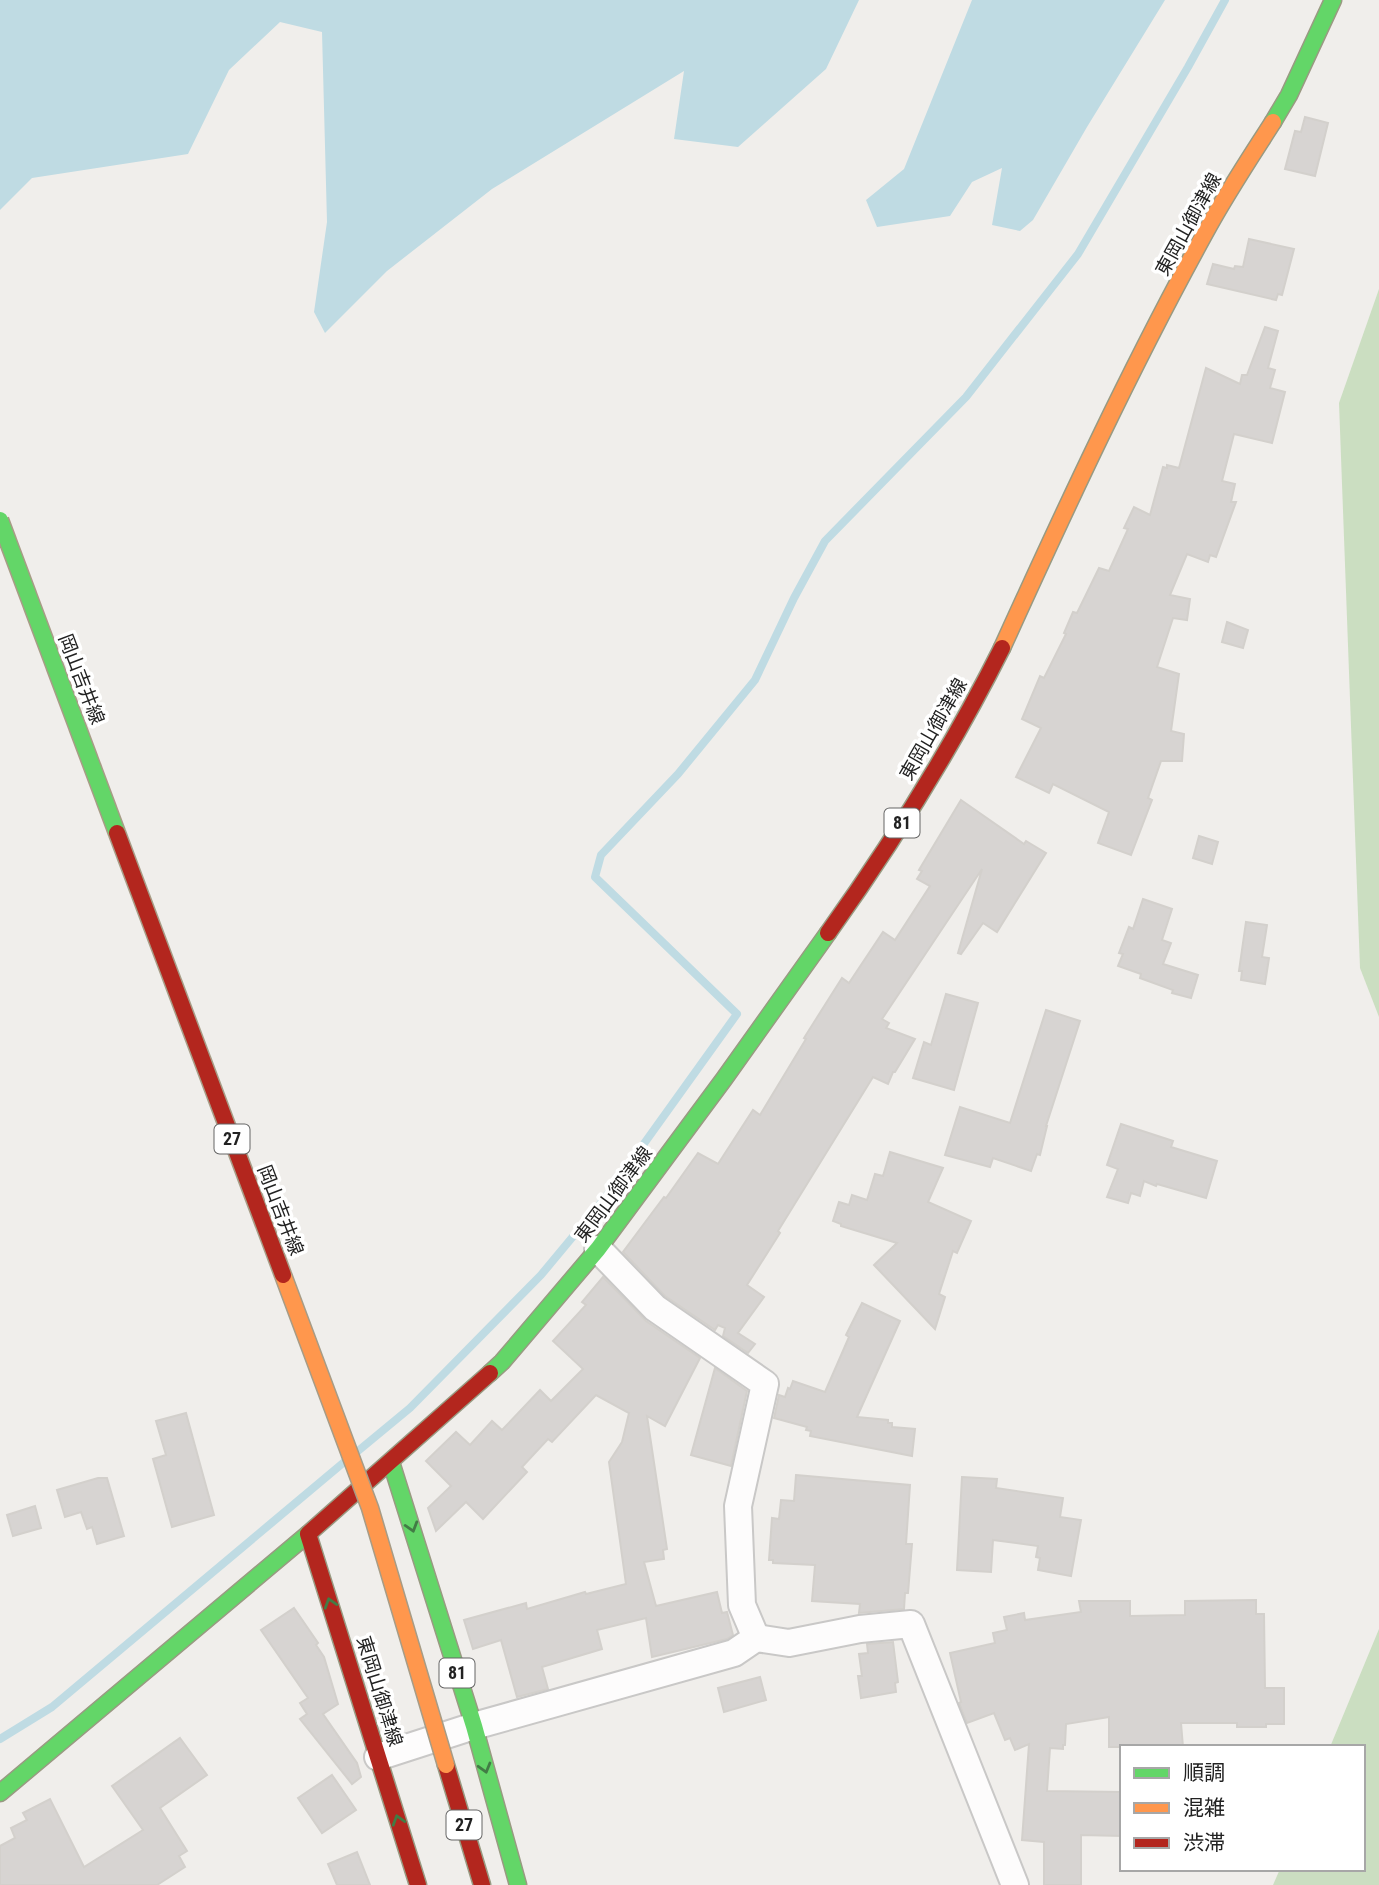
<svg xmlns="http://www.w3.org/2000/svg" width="1379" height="1885" viewBox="0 0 1379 1885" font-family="'Roboto Condensed','Noto Sans JP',sans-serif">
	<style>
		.forest { fill: #cbdec1 }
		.water { fill: #bfdbe3 }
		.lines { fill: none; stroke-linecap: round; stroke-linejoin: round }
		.stream { stroke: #bfdbe3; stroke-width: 8 }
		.building { fill: #d7d4d2; stroke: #d3d0cc; stroke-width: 2 }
		.street-casing { stroke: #c9c8c7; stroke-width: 30 }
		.fast-casing { stroke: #999a82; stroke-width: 19 }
		.slow-casing { stroke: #999a82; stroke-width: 19 }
		.jam-casing { stroke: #999a82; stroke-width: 19 }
		.street { stroke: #fdfcfc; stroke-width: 26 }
		.fast { stroke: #63d668; stroke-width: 16 }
		.slow { stroke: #ff974d; stroke-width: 16 }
		.jam { stroke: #b3261e; stroke-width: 16 }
		.fast-bridge-casing { stroke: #a79c86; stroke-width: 19; stroke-linecap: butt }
		.slow-bridge-casing { stroke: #a79c86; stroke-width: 19; stroke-linecap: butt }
		.jam-bridge-casing { stroke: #a79c86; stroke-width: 19; stroke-linecap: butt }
		.fast-bridge { stroke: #63d668; stroke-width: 16 }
		.slow-bridge { stroke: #ff974d; stroke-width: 16 }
		.jam-bridge { stroke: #b3261e; stroke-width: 16 }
		.oneway { stroke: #427c45 }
		.labels { text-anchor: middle; stroke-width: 7; stroke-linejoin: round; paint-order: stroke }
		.shield { fill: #fff; stroke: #646464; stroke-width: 2 }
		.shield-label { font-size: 18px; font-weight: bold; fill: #222 }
		.street-label { font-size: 19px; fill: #222; stroke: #fff }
	</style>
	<rect width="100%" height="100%" fill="#f0eeeb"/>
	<!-- forest -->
	<g class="forest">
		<polygon points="1379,289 1379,1017 1360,968 1339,403"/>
		<polygon points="1379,1629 1379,1885 1273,1885 1280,1869 1363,1869 1363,1747 1330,1747"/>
	</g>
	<!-- water -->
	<g class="water">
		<polygon points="0,0 859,0 826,69 738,147 674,139 684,71 492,189 387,271 325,333 314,312 327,222 322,32 280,22 229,70 188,154 32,178 0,210"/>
		<polygon points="972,0 1165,0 1087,127 1033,220 1020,231 992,225 1002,168 972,182 950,216 877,227 866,200 904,169"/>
	</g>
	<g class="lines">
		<!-- stream -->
		<g class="stream">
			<polyline points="358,1451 410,1408 541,1275 605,1198 737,1014 595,877 601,855 678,774 755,680 794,598 825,541 966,397 1078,254 1188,67 1225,0"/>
			<polyline points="0,1739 52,1707 343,1463"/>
		</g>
	</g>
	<!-- building -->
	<g class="building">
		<polygon points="1305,117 1328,123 1315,176 1285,169 1295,131 1301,132"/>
		<polygon points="1249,239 1294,249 1282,295 1278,294 1276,300 1207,284 1213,264 1234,269 1235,266 1243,267"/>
		<polygon points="1265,327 1278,331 1268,368 1275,370 1270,388 1285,392 1272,443 1234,434 1222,481 1235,484 1231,502 1236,502 1216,557 1210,555 1208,562 1187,554 1170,595 1190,599 1187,620 1173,618 1157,667 1179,674 1171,731 1184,734 1182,761 1161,761 1148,798 1152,800 1131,855 1098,843 1109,812 1053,784 1049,793 1016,777 1041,728 1022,719 1040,676 1044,678 1066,634 1064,633 1073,612 1077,613 1099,568 1109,571 1128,529 1124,528 1134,507 1150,515 1163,467 1167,468 1167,465 1179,468 1206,368 1240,384 1242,375 1247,375"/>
		<polygon points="1227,622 1248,630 1243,648 1222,642"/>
		<polygon points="961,800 1024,844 1026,841 1046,853 997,932 983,923 961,954 958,953 982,869 882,1019 889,1023 886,1028 915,1039 895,1072 893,1072 888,1084 873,1077 778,1231 780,1233 747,1285 764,1297 738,1333 755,1344 748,1353 723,1336 725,1328 718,1325 715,1330 665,1296 623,1252 664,1197 666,1198 698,1153 718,1164 753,1110 760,1115 806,1039 804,1038 842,978 849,983 883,932 895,940 930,886 917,879 922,871 919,870"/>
		<polygon points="1199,836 1218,842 1212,864 1193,858"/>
		<polygon points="1143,899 1172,909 1162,940 1171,943 1163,964 1198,975 1191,998 1172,993 1173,990 1140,978 1141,974 1118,966 1123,954 1119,953 1129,927 1133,929"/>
		<polygon points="1246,922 1267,925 1262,957 1269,958 1265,984 1241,980 1242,971 1239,971"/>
		<polygon points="946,994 978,1003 954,1090 913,1078 924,1042 931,1045"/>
		<polygon points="1046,1010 1080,1021 1046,1126 1047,1126 1040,1155 1037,1154 1031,1171 993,1158 990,1167 945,1155 960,1107 1010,1123"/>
		<polygon points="1121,1124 1173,1141 1171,1147 1217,1161 1206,1198 1157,1184 1156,1186 1144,1181 1140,1196 1131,1193 1128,1203 1107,1197 1118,1169 1107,1165"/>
		<polygon points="890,1152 943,1168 928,1202 971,1221 957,1253 953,1251 939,1294 945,1297 935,1329 874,1265 897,1243 841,1226 841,1224 833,1221 839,1202 849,1205 852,1195 867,1200 875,1174 883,1176"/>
		<polygon points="603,1277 646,1321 700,1358 665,1426 647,1416 667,1549 663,1550 664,1559 644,1562 656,1606 717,1592 722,1613 727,1612 733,1635 727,1639 652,1657 646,1618 597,1630 602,1649 542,1667 548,1689 517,1697 501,1640 473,1649 464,1620 526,1603 527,1609 585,1592 586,1594 626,1584 609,1462 622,1442 629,1413 596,1395 552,1442 548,1439 522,1467 527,1472 483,1519 466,1502 436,1531 428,1508 451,1486 426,1461 456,1432 470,1445 492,1421 502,1430 540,1390 551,1401 583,1369 553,1341 586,1305 582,1302"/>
		<polygon points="862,1303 900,1321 857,1417 888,1420 888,1423 892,1423 892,1427 915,1429 912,1456 810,1436 811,1431 806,1430 807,1427 774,1418 779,1395 785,1397 788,1388 790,1389 793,1381 825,1392 849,1337 846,1335"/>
		<polygon points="715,1368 747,1391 731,1466 691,1455"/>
		<polygon points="186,1413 214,1515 172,1527 153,1459 166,1455 156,1421"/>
		<polygon points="796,1475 910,1485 906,1544 912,1544 908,1593 905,1593 904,1609 859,1613 860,1604 812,1601 815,1565 773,1563 773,1560 769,1560 772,1518 779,1519 781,1500 794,1501"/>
		<polygon points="962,1477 997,1479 996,1488 1063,1498 1060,1517 1081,1520 1071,1576 1038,1570 1040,1558 1036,1557 1038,1546 993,1540 991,1572 957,1570"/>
		<polygon points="98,1478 107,1478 124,1536 97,1544 92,1527 87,1529 81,1512 65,1517 57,1490"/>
		<polygon points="35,1506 41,1528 13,1536 7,1515"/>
		<polygon points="1256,1600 1256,1614 1264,1614 1265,1688 1284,1688 1284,1724 1266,1724 1266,1727 1237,1727 1237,1723 1181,1723 1183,1747 1109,1747 1109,1717 1066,1724 1065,1745 1063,1745 1063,1749 1050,1748 1047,1791 1122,1792 1122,1836 1081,1835 1081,1885 1044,1885 1044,1842 1022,1840 1029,1744 1015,1750 1010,1738 1005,1740 994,1713 967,1723 959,1703 961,1702 950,1653 995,1643 993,1633 1007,1630 1004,1617 1024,1613 1025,1620 1081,1612 1079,1601 1130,1601 1130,1616 1185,1615 1185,1601"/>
		<polygon points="294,1608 318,1643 316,1645 324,1657 338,1704 323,1714 357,1763 361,1777 352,1784 300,1719 307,1714 300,1703 308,1698 261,1630"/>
		<polygon points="893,1642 898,1682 895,1683 896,1692 861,1698 858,1676 862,1676 859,1654 868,1653 867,1644"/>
		<polygon points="760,1677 766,1700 724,1712 718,1688"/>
		<polygon points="180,1738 207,1775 160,1808 187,1851 179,1856 185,1867 157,1885 0,1885 0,1846 15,1838 11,1828 27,1820 23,1813 50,1799 84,1867 143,1830 112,1786"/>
		<polygon points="332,1775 356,1810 322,1833 298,1798"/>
		<polygon points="357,1852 370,1885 337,1885 328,1864"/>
	</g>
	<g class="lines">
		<defs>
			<g id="street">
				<polyline points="598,1249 655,1308 765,1384 738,1506 742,1605 756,1638"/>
				<polyline points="378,1757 474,1726 734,1653 756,1638 789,1643 860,1629 911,1624 1015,1885"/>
			</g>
			<g id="fast">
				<polyline points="1273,122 1289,95 1333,0"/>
				<polyline points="490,1373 502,1362 598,1249 724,1079 828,933"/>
				<polyline points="391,1462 474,1726 518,1885"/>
				<polyline points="0,1793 308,1534"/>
			</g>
			<path id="slow" d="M1002 648C1066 507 1131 367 1206 231 1226 194 1250 158 1273 122"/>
			<g id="jam">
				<path d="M828 933C893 842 952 748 1002 648"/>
				<polyline points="446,1765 482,1885"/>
				<polyline points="418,1885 308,1534 490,1373"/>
			</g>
		</defs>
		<!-- street casing -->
		<use href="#street" class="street-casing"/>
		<!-- fast casing -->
		<use href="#fast" class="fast-casing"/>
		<!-- slow casing -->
		<use href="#slow" class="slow-casing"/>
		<!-- jam casing -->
		<use href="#jam" class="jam-casing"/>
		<!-- street -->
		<use href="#street" class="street"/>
		<!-- fast -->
		<use href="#fast" class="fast"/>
		<!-- slow -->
		<use href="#slow" class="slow"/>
		<!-- jam -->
		<use href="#jam" class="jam"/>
		<defs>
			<polyline id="fast-bridge" points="0,520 117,833"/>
			<polyline id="slow-bridge" points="283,1275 370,1508 446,1765"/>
			<polyline id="jam-bridge" points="117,833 283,1275"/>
		</defs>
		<!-- fast-bridge casing -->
		<use href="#fast-bridge" class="fast-bridge-casing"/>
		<!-- slow-bridge casing -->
		<use href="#slow-bridge" class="slow-bridge-casing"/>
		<!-- jam-bridge casing -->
		<use href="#jam-bridge" class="jam-bridge-casing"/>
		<!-- fast-bridge -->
		<use href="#fast-bridge" class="fast-bridge"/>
		<!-- slow-bridge -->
		<use href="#slow-bridge" class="slow-bridge"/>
		<!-- jam-bridge -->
		<use href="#jam-bridge" class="jam-bridge"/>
	</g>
	<!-- one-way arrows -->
	<defs><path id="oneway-chevron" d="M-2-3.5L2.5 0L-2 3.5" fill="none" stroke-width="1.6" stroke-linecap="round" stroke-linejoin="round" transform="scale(1.75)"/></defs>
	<g class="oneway">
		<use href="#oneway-chevron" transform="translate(412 1527) rotate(73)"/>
		<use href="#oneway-chevron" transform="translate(330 1603) rotate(-107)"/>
		<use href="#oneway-chevron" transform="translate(485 1768) rotate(74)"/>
		<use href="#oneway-chevron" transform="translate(398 1820) rotate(-107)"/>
	</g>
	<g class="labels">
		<!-- shield labels -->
		<g class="shield">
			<rect x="884.5" y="808.5" width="35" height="29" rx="5"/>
			<rect x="214.5" y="1124.5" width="35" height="29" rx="5"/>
			<rect x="439.5" y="1658.5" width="35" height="29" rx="5"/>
			<rect x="446.5" y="1810.5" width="35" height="29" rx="5"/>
		</g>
		<g class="shield-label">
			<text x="902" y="829">81</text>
			<text x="232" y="1145">27</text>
			<text x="457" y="1679">81</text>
			<text x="464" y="1831">27</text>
		</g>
		<!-- street labels -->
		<g class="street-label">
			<text transform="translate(1188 224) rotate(-61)" y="7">東岡山御津線</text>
			<text transform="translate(82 679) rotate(69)" y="7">岡山吉井線</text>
			<text transform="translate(933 729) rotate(-60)" y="7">東岡山御津線</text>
			<text transform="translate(613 1194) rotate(-53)" y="7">東岡山御津線</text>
			<text transform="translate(281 1210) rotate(69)" y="7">岡山吉井線</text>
			<text transform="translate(380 1691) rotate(73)" y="7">東岡山御津線</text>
		</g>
	</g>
	<!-- legend -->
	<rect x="1120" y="1745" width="245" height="126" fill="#ffffff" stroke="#a7a7a7" stroke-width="2"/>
	<rect x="1134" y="1768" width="35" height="10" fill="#63d668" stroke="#a7a7a7" stroke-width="2"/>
	<text x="1183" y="1780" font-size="21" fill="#222222">順調</text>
	<rect x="1134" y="1803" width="35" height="10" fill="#ff974d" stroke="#a7a7a7" stroke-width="2"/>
	<text x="1183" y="1815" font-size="21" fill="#222222">混雑</text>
	<rect x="1134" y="1838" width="35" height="10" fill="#b3261e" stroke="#a7a7a7" stroke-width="2"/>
	<text x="1183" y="1850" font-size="21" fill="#222222">渋滞</text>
</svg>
